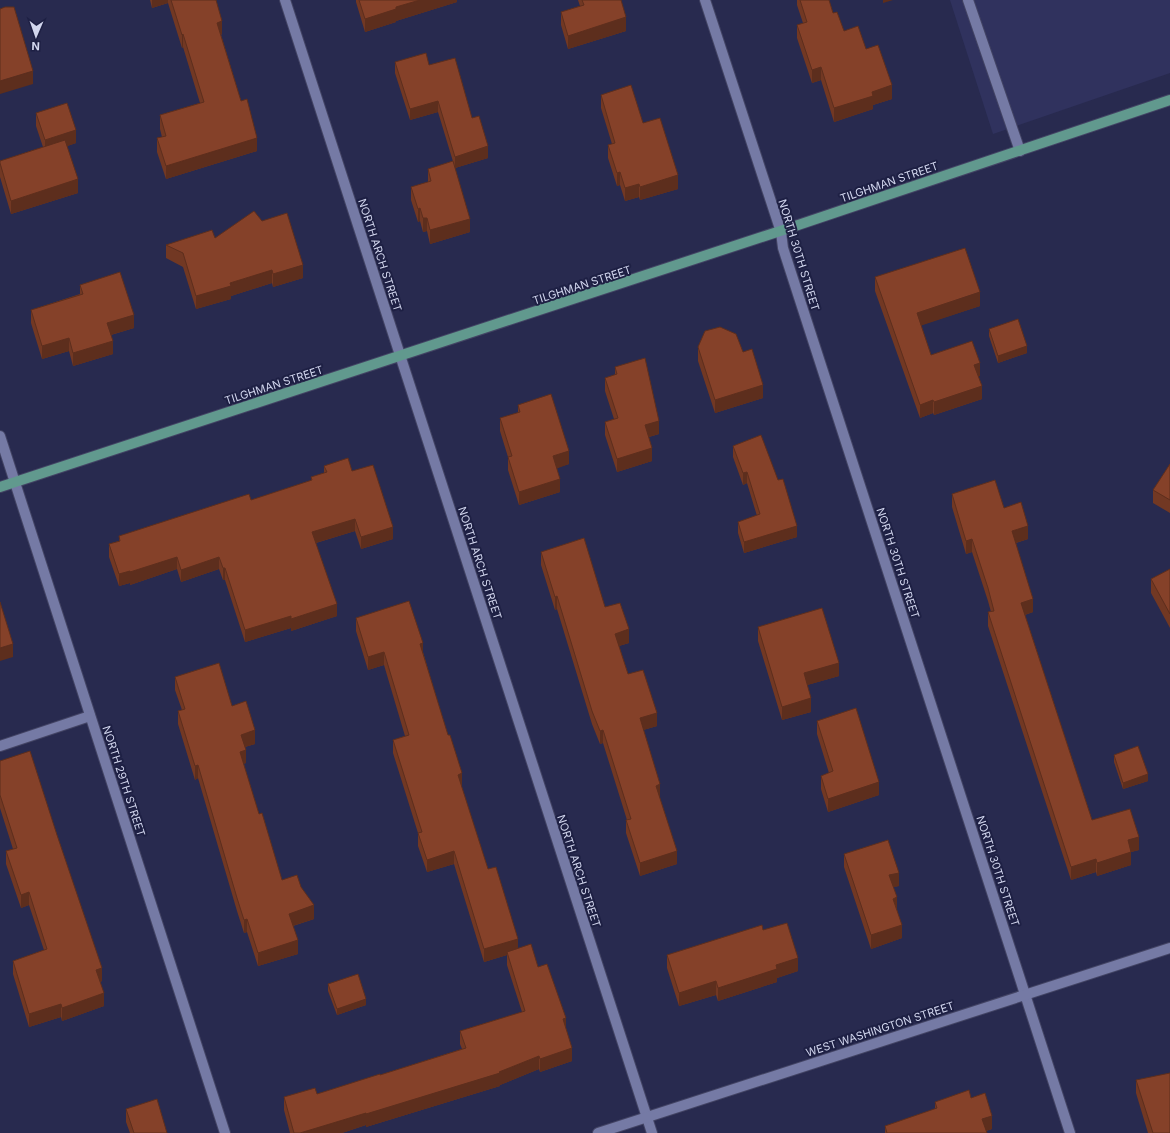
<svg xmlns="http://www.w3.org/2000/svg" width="1170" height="1133" viewBox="0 0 1170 1133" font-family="Inter,sans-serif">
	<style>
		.built { fill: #30325e }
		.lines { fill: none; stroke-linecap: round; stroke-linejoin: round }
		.minor-casing { stroke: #434464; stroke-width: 12 }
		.major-casing { stroke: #434464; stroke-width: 12 }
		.minor { stroke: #757aa5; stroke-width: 10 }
		.major { stroke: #61998e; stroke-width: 10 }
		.wall { fill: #723823 }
		.shaded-wall { fill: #5d2e1d }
		.building { fill: #854129; stroke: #5d2e1d }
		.labels { text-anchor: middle; stroke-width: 4; stroke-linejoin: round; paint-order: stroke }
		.street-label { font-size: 11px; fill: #d2d6ee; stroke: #1e2044 }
	</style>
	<rect width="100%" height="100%" fill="#282a4f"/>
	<!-- built -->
	<polygon class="built" points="950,0 1170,0 1170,73 993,134"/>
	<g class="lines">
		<defs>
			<g id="minor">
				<polyline points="285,0 652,1133"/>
				<polyline points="705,0 781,232 783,248 1070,1133"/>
				<polyline points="968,0 1020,151"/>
				<polyline points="0,436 225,1133"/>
				<polyline points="0,746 90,716"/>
				<polyline points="598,1133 1170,948"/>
			</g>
			<path id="major" d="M0 487C391 360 781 232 1170 100"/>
		</defs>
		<!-- minor casing -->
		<use href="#minor" class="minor-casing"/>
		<!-- major casing -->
		<use href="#major" class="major-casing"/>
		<!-- minor -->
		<use href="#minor" class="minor"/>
		<!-- major -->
		<use href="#major" class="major"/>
	</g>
	<!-- wall -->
	<g class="wall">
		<polygon points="150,0 216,0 222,34 221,35 241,101 257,151 166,179 157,152 157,138 162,137 160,129 160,115 200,103 183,47 182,48 168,3 152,8"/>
		<polygon points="356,0 457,0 457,2 396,21 396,22 365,32 356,2"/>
		<polygon points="578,0 621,0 626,31 568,49 561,25 561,12 580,6"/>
		<polygon points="797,0 829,0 833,13 844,31 866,49 892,99 873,105 873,109 834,122 821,80 812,83 797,38 797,25 803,23 797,5"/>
		<polygon points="395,62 429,65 472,118 488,158 455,168 438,112 410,120 395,73"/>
		<polygon points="601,95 643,123 678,189 640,200 639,197 625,201 620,185 617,186 608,158 608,145 612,144 601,108"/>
		<polygon points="36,113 76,143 67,146 78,193 11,214 0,177 0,161 43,147 36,126"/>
		<polygon points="428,169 470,232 430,244 427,231 423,232 420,221 418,222 411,200 411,187 428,182"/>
		<polygon points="215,238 303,278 273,287 272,283 231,296 231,299 196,309 183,267 166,258 166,245"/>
		<polygon points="875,277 980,306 921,325 931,355 980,376 978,376 982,399 934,415 933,413 920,418 875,291"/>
		<polygon points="80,285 134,328 111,335 113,354 73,366 69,351 42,359 31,323 31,310 80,294"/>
		<polygon points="989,329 1027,353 998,363 989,336"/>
		<polygon points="698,347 743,352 763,398 715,413 698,361"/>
		<polygon points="615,367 659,434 649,437 652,461 617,472 605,435 605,422 614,419 605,391 605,378 615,375"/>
		<polygon points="518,405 569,464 556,468 560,492 519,505 508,470 508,457 500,431 500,418 518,413"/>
		<polygon points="733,446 797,537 744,553 738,533 738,522 757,516 747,483 743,485 733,457"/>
		<polygon points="1170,464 1170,513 1153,503 1153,490"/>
		<polygon points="324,466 352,471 393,539 361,549 355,531 316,543 337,616 291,631 291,628 245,642 225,580 223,580 219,569 181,582 177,569 130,585 130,583 119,586 109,557 109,544 119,541 119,536 251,500 311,481 311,477 324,473"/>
		<polygon points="952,494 1004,508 1028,539 1016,543 1033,612 1025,615 1092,820 1139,850 1131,852 1131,865 1097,876 1096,872 1071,880 988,626 988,612 991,612 988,601 972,552 966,554 952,507"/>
		<polygon points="541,552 605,607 629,643 619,646 628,674 657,726 643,730 660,797 659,798 677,864 640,876 626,833 626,820 627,820 603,743 600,744 592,724 557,609 555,610 541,565"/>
		<polygon points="1170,569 1170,628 1151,593 1151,579"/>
		<polygon points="356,618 423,652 462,786 461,786 488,869 518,948 538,967 566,1030 572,1061 540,1072 539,1069 500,1085 500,1086 366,1127 366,1125 342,1133 290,1133 284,1110 284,1097 317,1094 380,1075 462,1049 460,1044 460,1031 522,1012 507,965 507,955 484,962 454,864 427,872 418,846 418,833 393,753 393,740 405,736 384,665 368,670 356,631"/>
		<polygon points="758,627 839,676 807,685 811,712 782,720 758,641"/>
		<polygon points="175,677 232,706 255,744 245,747 246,763 243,764 259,814 282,880 301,887 314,919 293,926 298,954 258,966 247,932 244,933 237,911 198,778 195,780 178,724 178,711 182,710 175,690"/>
		<polygon points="817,721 879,795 828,812 821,789 821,776 829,773 817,734"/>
		<polygon points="1114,755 1148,781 1123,789 1114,762"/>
		<polygon points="0,761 102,981 100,982 104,1006 62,1021 61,1017 29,1027 13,974 13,961 44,950 29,905 21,908 6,864 6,851 13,849 0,808"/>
		<polygon points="844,854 899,886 893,887 902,938 871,949 844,867"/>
		<polygon points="763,930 798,971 777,978 777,982 718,1001 716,995 679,1006 667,968 667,955"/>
		<polygon points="328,984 366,1005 337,1015 328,991"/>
		<polygon points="1136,1080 1170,1133 1148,1133 1136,1093"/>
		<polygon points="935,1102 992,1129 986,1131 987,1133 885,1133 885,1126 935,1109"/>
		<polygon points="126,1109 167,1133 130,1133 126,1122"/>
	</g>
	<!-- shaded-wall -->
	<g class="shaded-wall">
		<polygon points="152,0 168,0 168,3 152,8"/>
		<polygon points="420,0 457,0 457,2 396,21 396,22 365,32 365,19 396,7"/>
		<polygon points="883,0 893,0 883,3"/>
		<polygon points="626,17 626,31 568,49 568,36"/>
		<polygon points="222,21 222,34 217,36 217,23"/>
		<polygon points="183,34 183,47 182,48 182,35"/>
		<polygon points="821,67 821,80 812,83 812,70"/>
		<polygon points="33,71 33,84 0,94 0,81"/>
		<polygon points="892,85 892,99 873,105 873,109 834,122 834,108 872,92"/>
		<polygon points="438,101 438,112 410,120 410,109"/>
		<polygon points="76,130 76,143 45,154 45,140"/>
		<polygon points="257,138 257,151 166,179 166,166"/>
		<polygon points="488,146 488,158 455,168 455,157"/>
		<polygon points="620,172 620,185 617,186 617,173"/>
		<polygon points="678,175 678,189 640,200 640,187"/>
		<polygon points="78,179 78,193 11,214 11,201"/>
		<polygon points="639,184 639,197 625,201 625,188"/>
		<polygon points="420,208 420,221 418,222 418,209"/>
		<polygon points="423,218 427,218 427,231 423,232"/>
		<polygon points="470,219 470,232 430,244 430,230"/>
		<polygon points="303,265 303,278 273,287 273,274"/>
		<polygon points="272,270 272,283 231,296 231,299 196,309 196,296 230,283"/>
		<polygon points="980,292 980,306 917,327 917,313"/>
		<polygon points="134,315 134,328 107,336 107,323"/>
		<polygon points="69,338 69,351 42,359 42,346"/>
		<polygon points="113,341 113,354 73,366 73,353"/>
		<polygon points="1027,346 1027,353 998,363 998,356"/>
		<polygon points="980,363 980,376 974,378 974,365"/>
		<polygon points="763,385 763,398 715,413 715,400"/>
		<polygon points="982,386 982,399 934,415 934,402"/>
		<polygon points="933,400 933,413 920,418 920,405"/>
		<polygon points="659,421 659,434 645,438 645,425"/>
		<polygon points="652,448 652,461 617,472 617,459"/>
		<polygon points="569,451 569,464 553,470 553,456"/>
		<polygon points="747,472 747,483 743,485 743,473"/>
		<polygon points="560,479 560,492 519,505 519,492"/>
		<polygon points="355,519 355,531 312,544 312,532"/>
		<polygon points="797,526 797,537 744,553 744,542"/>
		<polygon points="1028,526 1028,539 1012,544 1012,531"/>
		<polygon points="393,527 393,539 361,549 361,537"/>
		<polygon points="972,539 972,552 966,554 966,541"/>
		<polygon points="177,557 177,569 130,585 130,572"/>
		<polygon points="219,557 219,569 181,582 181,570"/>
		<rect x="223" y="568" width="2" height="12"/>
		<polygon points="130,571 130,583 119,586 119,574"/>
		<polygon points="557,596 557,609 555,610 555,597"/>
		<polygon points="1033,599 1033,612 1021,616 1021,603"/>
		<polygon points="337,604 337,616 291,631 291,619"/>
		<polygon points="291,616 291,628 245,642 245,630"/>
		<polygon points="629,629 629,643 615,647 615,634"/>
		<polygon points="423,643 423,656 420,644"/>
		<polygon points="13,644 13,657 0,661 0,648"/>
		<polygon points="384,652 384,665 368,670 368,657"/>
		<polygon points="839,663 839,676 804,686 804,673"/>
		<polygon points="811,698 811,712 782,720 782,707"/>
		<polygon points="657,713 657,726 640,731 640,718"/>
		<polygon points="255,730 255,744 241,748 241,735"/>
		<polygon points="603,730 603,743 600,744 600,731"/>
		<polygon points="246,750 246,763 240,765 240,752"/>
		<polygon points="198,765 198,778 195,780 195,766"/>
		<polygon points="462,773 462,786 458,788 458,775"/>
		<polygon points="1148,774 1148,781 1123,789 1123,783"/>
		<polygon points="879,782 879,795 828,812 828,799"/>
		<polygon points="660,784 660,797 656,799 656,786"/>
		<polygon points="1139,837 1139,850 1131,852 1131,865 1097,876 1097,863 1128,840"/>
		<polygon points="454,851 454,864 427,872 427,860"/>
		<polygon points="677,851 677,864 640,876 640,863"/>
		<polygon points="1096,859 1096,872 1071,880 1071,867"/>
		<polygon points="899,873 899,886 889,888 889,875"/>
		<polygon points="29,892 29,905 21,908 21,895"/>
		<polygon points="897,897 897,910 893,899"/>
		<polygon points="314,905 314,919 289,927 289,914"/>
		<polygon points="247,919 247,932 244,933 244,920"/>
		<polygon points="902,925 902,938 871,949 871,935"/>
		<polygon points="518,939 518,951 507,952 507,955 484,962 484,949"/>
		<polygon points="298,940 298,954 258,966 258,953"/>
		<polygon points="798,958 798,971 777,978 777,982 718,1001 718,988 776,965"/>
		<polygon points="102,968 102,981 96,983 96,970"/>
		<polygon points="716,981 716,995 679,1006 679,993"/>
		<polygon points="104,993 104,1006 62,1021 62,1008"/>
		<polygon points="366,999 366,1005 337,1015 337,1009"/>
		<polygon points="61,1004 61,1017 29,1027 29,1014"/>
		<polygon points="566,1018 566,1031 563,1019"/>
		<polygon points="572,1048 572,1061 540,1072 540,1059"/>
		<polygon points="539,1056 539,1069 500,1085 500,1086 366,1127 366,1114 499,1072"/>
		<polygon points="366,1113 366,1125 342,1133 300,1133"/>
		<polygon points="992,1116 992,1129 982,1132 982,1119"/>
	</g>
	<!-- building -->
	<g class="building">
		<polygon points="171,0 216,0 222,21 217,23 241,101 247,99 257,138 166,166 157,138 166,136 160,115 204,102 183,34 182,35"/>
		<polygon points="359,0 420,0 396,7 396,9 365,19"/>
		<polygon points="582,0 621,0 626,17 568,36 561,12 584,5"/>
		<polygon points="800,0 829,0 833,13 837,12 844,31 858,26 866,49 878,45 892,85 872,92 873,96 834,108 821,67 812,70 797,25 807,22"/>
		<polygon points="5,7 14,7 33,71 0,81 0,9"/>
		<polygon points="426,53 429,65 455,58 472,118 479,116 488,146 455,157 438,101 410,109 395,62"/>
		<polygon points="631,85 643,123 660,118 678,175 640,187 639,184 625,188 620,172 617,173 608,145 615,143 601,95"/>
		<polygon points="67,103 76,130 45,140 36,113"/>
		<polygon points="65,140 78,179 11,201 0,163 0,161"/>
		<polygon points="453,161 470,219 430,230 427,218 423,218 420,208 418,209 411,187 431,181 428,169"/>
		<polygon points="254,211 262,221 287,213 303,265 273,274 272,270 230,283 231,286 196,296 183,253 166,245 212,230 215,238"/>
		<polygon points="965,248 980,292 917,313 931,355 972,341 980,363 974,365 982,386 934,402 933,400 920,405 875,277"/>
		<polygon points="120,272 134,315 107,323 113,341 73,353 69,338 42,346 31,310 83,294 80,285"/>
		<polygon points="1018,319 1027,346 998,356 989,329"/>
		<polygon points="720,327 736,334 743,352 752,349 763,385 715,400 698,347 705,331"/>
		<polygon points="645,358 659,421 645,425 652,448 617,459 605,422 618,418 605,378 617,374 615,367"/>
		<polygon points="551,394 569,451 553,456 560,479 519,492 508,457 512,456 500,418 520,412 518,405"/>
		<polygon points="761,435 778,480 783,479 797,526 744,542 738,522 760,514 747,472 743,473 733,446"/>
		<polygon points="348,458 352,471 373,465 393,527 361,537 355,519 312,532 337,604 291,619 291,616 245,630 225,568 223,568 219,557 181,570 177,557 130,572 130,571 119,574 109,544 120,541 119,536 249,494 251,500 312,480 311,477 327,472 324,466"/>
		<polygon points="1170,464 1170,500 1153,490"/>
		<polygon points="995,480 1004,508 1021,502 1028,526 1012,531 1033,599 1021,603 1092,820 1130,809 1139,837 1128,840 1131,852 1097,863 1096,859 1071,867 988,612 994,611 988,588 972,539 966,541 952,494"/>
		<polygon points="584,538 605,607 620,603 629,629 615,634 628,674 643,670 657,713 640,718 660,784 656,786 677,851 640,863 626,820 631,819 603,730 600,731 592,711 557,596 555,597 541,552"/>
		<polygon points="1170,569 1170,614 1151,579"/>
		<polygon points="409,601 423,643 420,644 448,735 450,735 462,773 458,775 488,869 496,867 518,939 484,949 454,851 427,860 418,833 422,832 393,740 409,735 384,652 368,657 356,618"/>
		<polygon points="0,602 13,644 0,648"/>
		<polygon points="822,608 839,663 804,673 811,698 782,707 758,627"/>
		<polygon points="219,663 232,706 246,701 255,730 241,735 246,750 240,752 259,814 262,813 282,880 297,875 301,887 314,905 289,914 298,940 258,953 247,919 244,920 237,898 198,765 195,766 178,711 185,709 175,677"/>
		<polygon points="856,708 879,782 828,799 821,776 833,771 817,721"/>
		<polygon points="1138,746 1148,774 1123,783 1114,755"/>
		<polygon points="30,751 57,835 102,968 96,970 104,993 62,1008 61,1004 29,1014 13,961 47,949 29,892 21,895 6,851 17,848 0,795 0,761"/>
		<polygon points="888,840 899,873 889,875 897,897 893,899 902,925 871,935 844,854"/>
		<polygon points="787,923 798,958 776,965 777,969 718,988 716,981 679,993 667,955 762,925 763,930"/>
		<polygon points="531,944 538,967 547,964 566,1018 563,1019 572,1048 540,1059 539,1056 499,1072 500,1073 366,1114 366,1113 300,1133 294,1133 284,1097 315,1088 317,1094 380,1074 380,1075 466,1048 460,1031 525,1011 507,952"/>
		<polygon points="358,974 366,999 337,1009 328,984"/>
		<polygon points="1170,1073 1170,1133 1153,1133 1136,1080"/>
		<polygon points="969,1090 971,1098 985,1093 992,1116 982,1119 987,1133 887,1133 885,1126 937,1108 935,1102"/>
		<polygon points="157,1099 167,1133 134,1133 126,1109"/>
	</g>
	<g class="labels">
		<!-- street labels -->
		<g class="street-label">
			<text transform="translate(889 182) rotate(-19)" y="4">TILGHMAN STREET</text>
			<text transform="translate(380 255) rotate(72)" y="4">NORTH ARCH STREET</text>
			<text transform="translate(799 255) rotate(73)" y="4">NORTH 30TH STREET</text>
			<text transform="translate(582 285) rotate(-18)" y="4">TILGHMAN STREET</text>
			<text transform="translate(274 385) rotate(-18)" y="4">TILGHMAN STREET</text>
			<text transform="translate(480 563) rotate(72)" y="4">NORTH ARCH STREET</text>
			<text transform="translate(898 563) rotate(72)" y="4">NORTH 30TH STREET</text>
			<text transform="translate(124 781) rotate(72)" y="4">NORTH 29TH STREET</text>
			<text transform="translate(579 871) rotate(72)" y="4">NORTH ARCH STREET</text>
			<text transform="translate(998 871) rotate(72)" y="4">NORTH 30TH STREET</text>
			<text transform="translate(880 1029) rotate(-18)" y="4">WEST WASHINGTON STREET</text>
		</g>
	</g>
	<!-- north arrow -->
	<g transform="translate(36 36) rotate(182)" stroke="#1e2044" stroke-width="3" paint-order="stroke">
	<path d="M0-3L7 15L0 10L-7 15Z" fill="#d2d6ee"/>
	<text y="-6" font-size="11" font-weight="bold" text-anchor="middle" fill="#d2d6ee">N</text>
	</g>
</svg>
